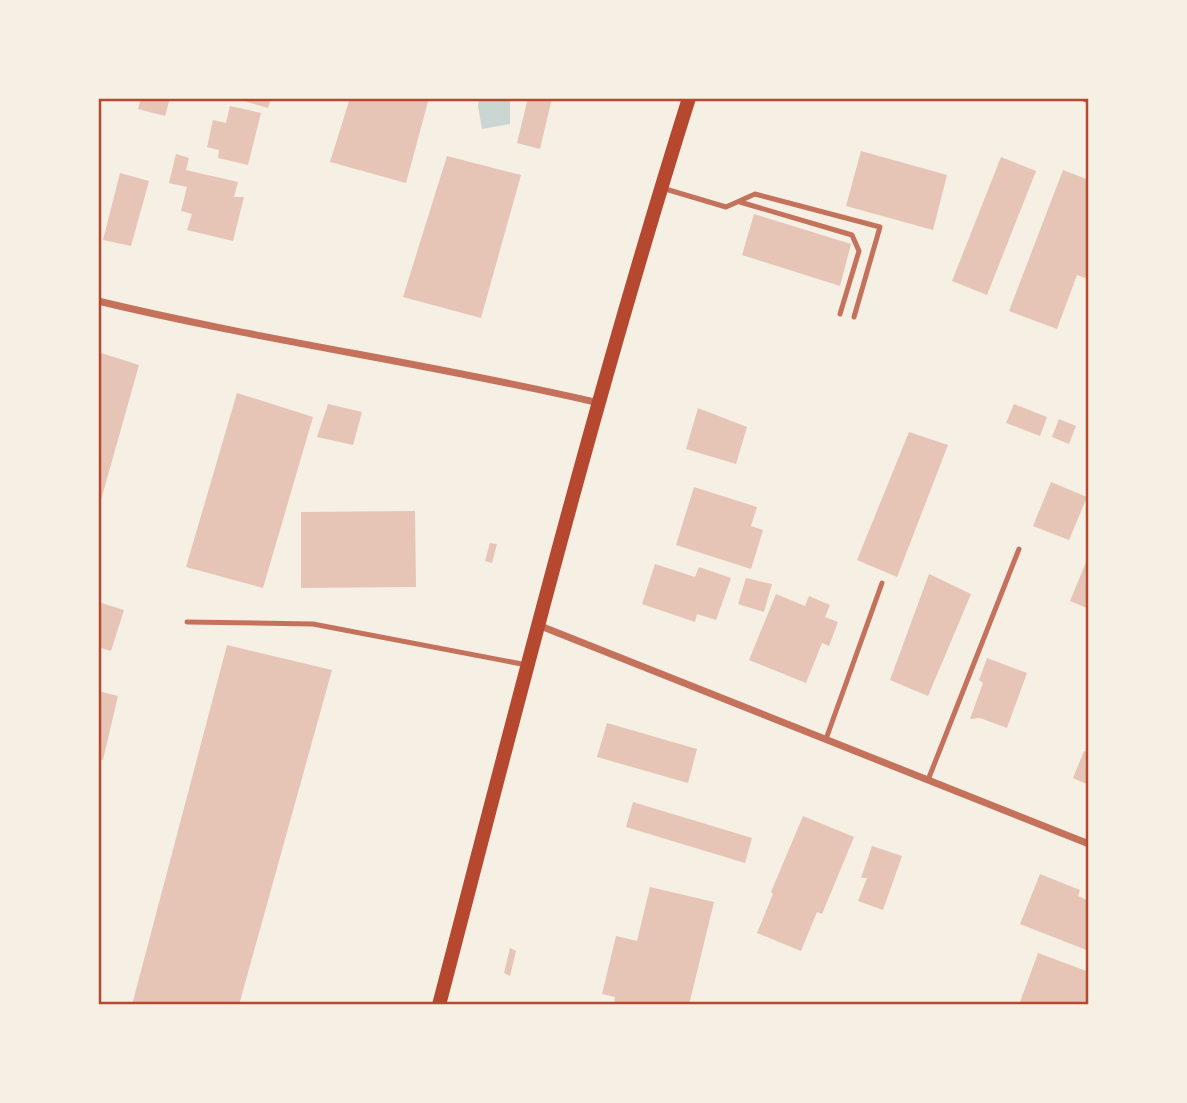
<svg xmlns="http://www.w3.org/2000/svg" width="1187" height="1103" viewBox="0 0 1187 1103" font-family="'Roboto Serif',serif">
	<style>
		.water { fill: #c9d6d2 }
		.building { fill: #e6c5b7 }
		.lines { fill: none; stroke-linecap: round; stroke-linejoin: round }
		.service { stroke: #c5725c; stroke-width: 5 }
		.minor { stroke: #c5725c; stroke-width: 7 }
		.secondary { stroke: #b5482f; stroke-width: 14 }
		.neatline { fill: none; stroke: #b5482f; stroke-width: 2.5 }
	</style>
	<rect width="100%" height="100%" fill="#f6efe4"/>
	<!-- water -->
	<polygon class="water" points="479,98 510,98 510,124 482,129 478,106"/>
	<!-- building -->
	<g class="building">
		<polygon points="141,98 170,98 165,116 138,109"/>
		<polygon points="233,98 271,98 268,108"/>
		<polygon points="350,98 429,98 406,183 330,162"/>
		<polygon points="528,98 552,98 540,149 517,143"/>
		<polygon points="230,106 261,113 248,165 218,158 219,150 207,147 213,120 226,123"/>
		<polygon points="861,151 947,175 933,230 846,206"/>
		<polygon points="176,154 189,158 186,170 238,182 234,197 244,197 233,241 187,230 192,214 181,211 187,187 169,183"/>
		<polygon points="447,156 521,175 481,318 403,297"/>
		<polygon points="1001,157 1036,171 987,295 952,281"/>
		<polygon points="1063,170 1089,180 1089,275 1088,279 1077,275 1057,329 1009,311"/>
		<polygon points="120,173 149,181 131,246 103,240"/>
		<polygon points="754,214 851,244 840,286 742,255"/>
		<polygon points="98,352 139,365 99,507 98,506"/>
		<polygon points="237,393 313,417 263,588 186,567"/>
		<polygon points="328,404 362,412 353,445 317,437"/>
		<polygon points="1014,404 1047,417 1040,436 1006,423"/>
		<polygon points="698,408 747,427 736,464 686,449"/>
		<polygon points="1059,419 1076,426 1069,444 1052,437"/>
		<polygon points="909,432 948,445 897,577 857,560"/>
		<polygon points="1051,482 1087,497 1069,540 1033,526"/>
		<polygon points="694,487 757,507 751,526 763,530 751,569 676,545"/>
		<polygon points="415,511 416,587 301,588 301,512"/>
		<polygon points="490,543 497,544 492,563 485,561"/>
		<polygon points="1089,555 1089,609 1070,601"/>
		<polygon points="655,564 695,577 699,567 731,578 716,620 697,614 695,622 642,604"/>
		<polygon points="929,574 971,594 928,696 890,680"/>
		<polygon points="746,578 772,584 764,612 738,604"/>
		<polygon points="776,594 805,606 809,596 830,605 825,617 838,622 829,646 822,643 806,683 749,660"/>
		<polygon points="98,602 124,610 111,651 101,648 99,656"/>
		<polygon points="227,645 332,670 239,1005 132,1005"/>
		<polygon points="987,658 1027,673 1007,728 980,718 970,719 983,683 979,680"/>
		<polygon points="98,691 118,696 103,760 98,759"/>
		<polygon points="607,723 697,749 688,783 597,757"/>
		<polygon points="1084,751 1089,753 1089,785 1073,778"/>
		<polygon points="633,802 752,838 745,863 626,827"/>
		<polygon points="803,816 854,837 822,914 817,912 801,951 757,933 773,894 771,892"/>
		<polygon points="872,846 902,856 883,910 858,901 867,878 861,878"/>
		<polygon points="1040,874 1080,890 1078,896 1089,901 1089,951 1020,924"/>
		<polygon points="650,887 714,902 689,1005 614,1005 615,997 602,994 616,936 637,941"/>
		<polygon points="510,948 516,951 510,976 504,973"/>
		<polygon points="1038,953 1089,972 1089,1005 1019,1005"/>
	</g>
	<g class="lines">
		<!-- service -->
		<g class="service">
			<polyline points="662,188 726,207 755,194 880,227 854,317"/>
			<polyline points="740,202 852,235 859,251 840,314"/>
			<polyline points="187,622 313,624 527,665"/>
			<polyline points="826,739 882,583"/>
			<polyline points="928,780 1019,549"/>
		</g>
		<!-- minor -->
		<g class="minor">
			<polyline points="1084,98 1089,100"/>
			<path d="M98 301C264 341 433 364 599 403"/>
			<polyline points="538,625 1089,844"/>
		</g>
		<!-- secondary -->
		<path class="secondary" d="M439 1005C518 701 595 397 689 98"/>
	</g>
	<!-- border -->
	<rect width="1187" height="1103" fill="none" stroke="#f6efe4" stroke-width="200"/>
	<rect x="100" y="100" width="987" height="903" class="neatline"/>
</svg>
